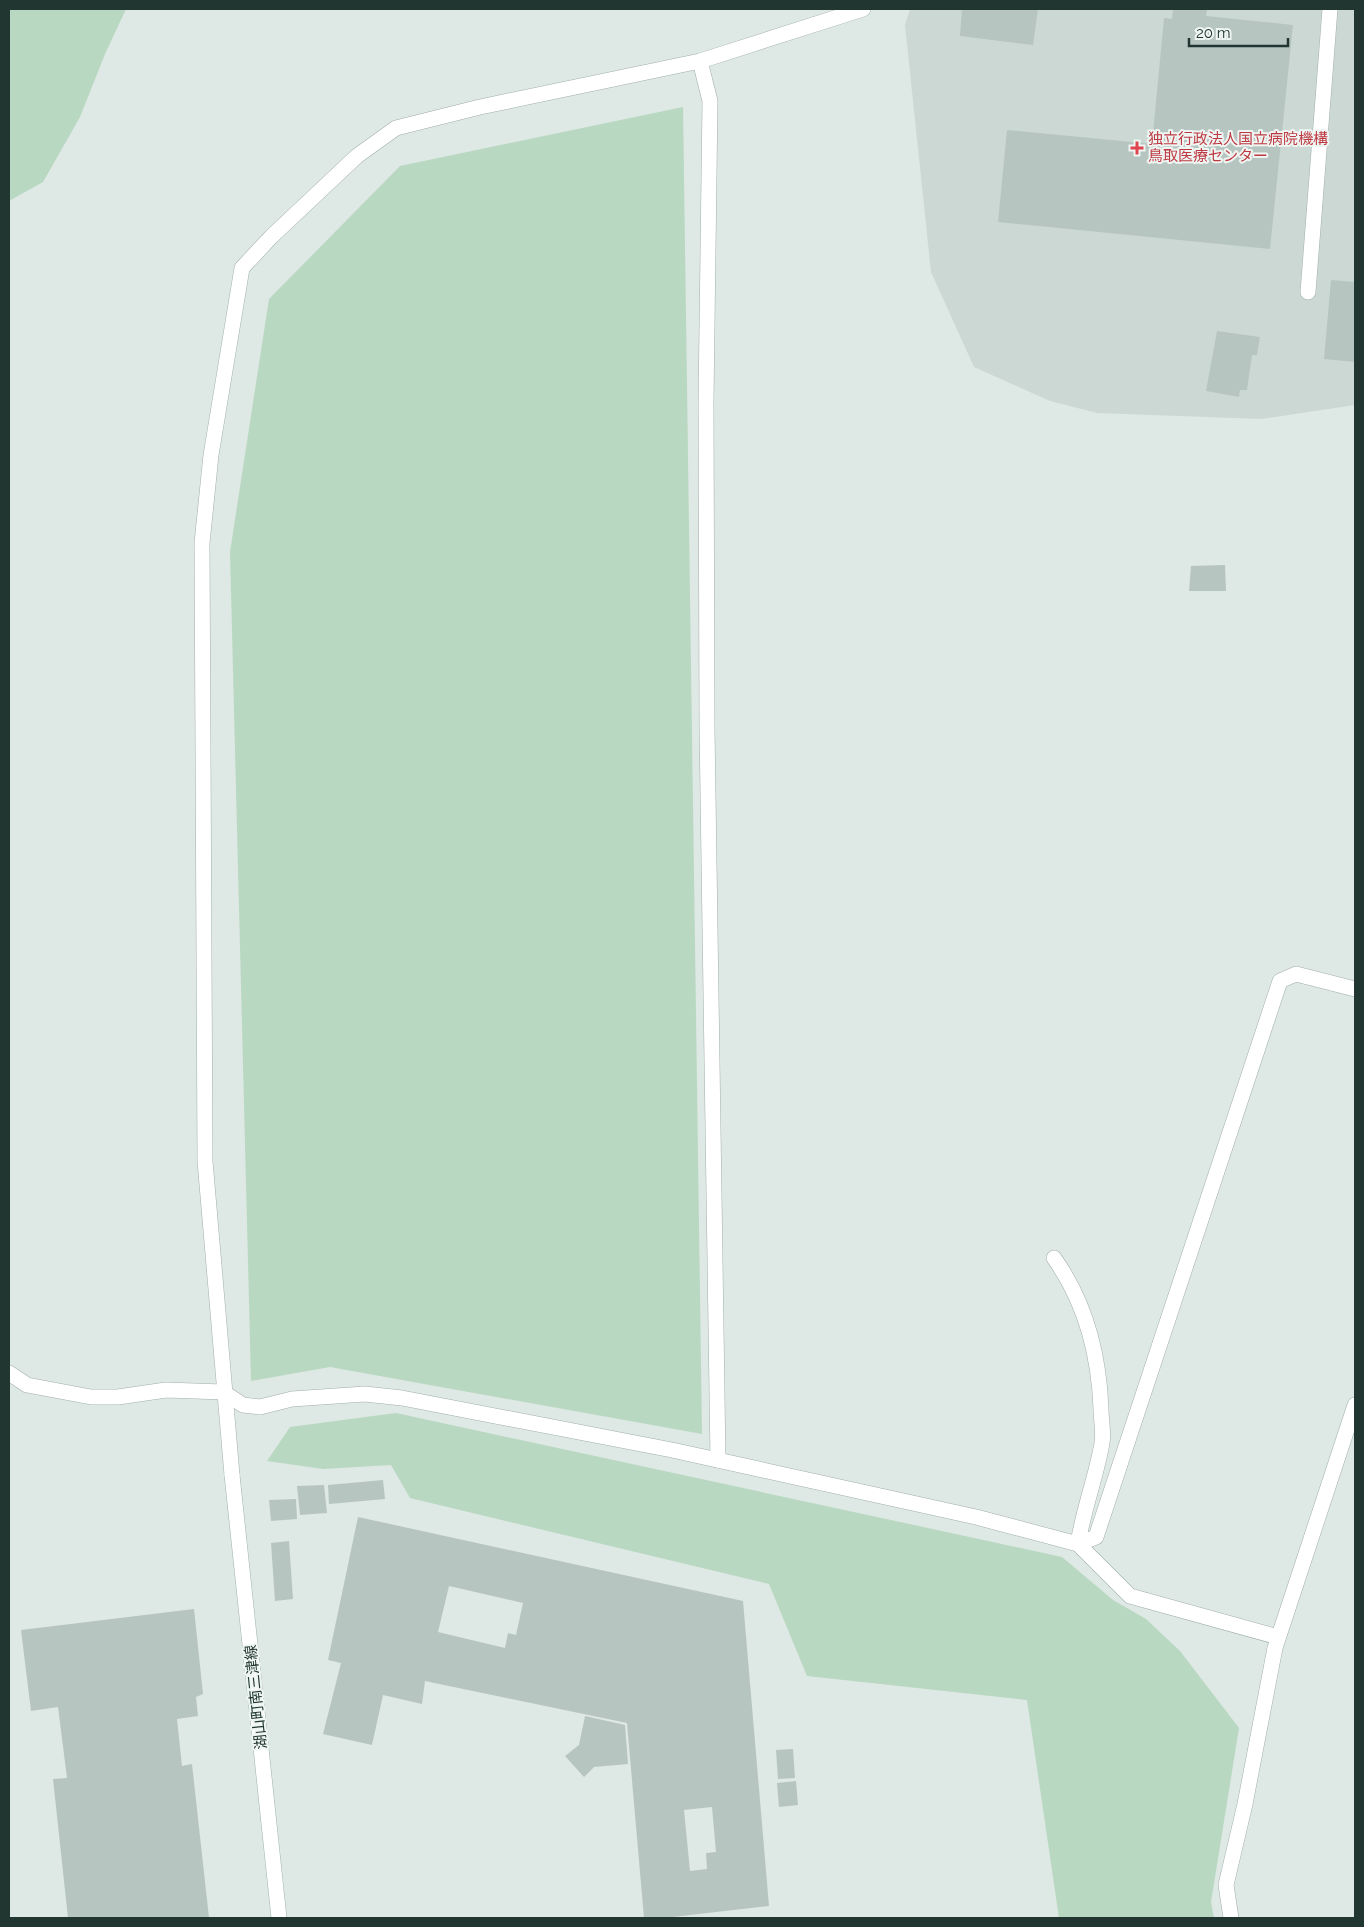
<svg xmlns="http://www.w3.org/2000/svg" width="1364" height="1927" viewBox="0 0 1364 1927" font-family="Raleway,'Noto Sans JP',sans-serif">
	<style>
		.built { fill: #ccd8d3 }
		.green { fill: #b8d8c2 }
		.building { fill: #b7c5c0; fill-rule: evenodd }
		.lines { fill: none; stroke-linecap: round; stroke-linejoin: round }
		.lane-casing { stroke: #a2afab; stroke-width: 16 }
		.street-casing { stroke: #a2afab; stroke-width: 16 }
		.secondary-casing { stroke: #9eb3ac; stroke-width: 16 }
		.lane { stroke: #fff; stroke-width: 15 }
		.street { stroke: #fff; stroke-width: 15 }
		.secondary { stroke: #fff; stroke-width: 15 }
		.health-dot { fill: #e0444e; stroke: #eef5f2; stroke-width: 2 }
		.labels { text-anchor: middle; stroke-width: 4; stroke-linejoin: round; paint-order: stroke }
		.health-label { font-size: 15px; fill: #be3a42; stroke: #eef5f2; text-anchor: start }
		.street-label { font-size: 15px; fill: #213631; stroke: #eef5f2 }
	</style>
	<rect width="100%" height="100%" fill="#dee8e4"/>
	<!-- built -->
	<polygon class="built" points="910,9 1355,9 1355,405 1261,419 1097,413 1050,401 974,367 931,272 905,25"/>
	<!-- green -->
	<g class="green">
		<polygon points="9,9 126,9 105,54 80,117 43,182 9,201"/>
		<polygon points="683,107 702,1434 330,1367 251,1381 230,552 269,299 400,166"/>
		<polygon points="396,1413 1062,1557 1113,1600 1146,1619 1180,1651 1239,1728 1211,1902 1214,1918 1059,1918 1027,1700 807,1676 769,1584 410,1498 391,1465 323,1469 267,1461 290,1427"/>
	</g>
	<!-- building -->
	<g class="building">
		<polygon points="962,9 1038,9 1033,45 960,36"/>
		<polygon points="1173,9 1207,9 1206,16 1293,25 1270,249 998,222 1007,130 1152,144 1164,18 1172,19"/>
		<polygon points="1331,280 1355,282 1355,362 1324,359"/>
		<polygon points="1217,331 1260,337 1257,355 1252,355 1247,390 1240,390 1239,397 1206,391"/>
		<polygon points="1225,565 1226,591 1189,591 1191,566"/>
		<polygon points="383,1480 385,1499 329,1504 328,1485"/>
		<polygon points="324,1485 327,1513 300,1515 297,1486"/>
		<polygon points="296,1499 297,1519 271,1521 269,1500"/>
		<path d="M358 1517 743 1601 769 1906 664 1918H644L627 1723 425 1681 422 1704 383 1695 372 1745 323 1734 341 1663 328 1660ZM449 1586 523 1603 516 1635 508 1633 505 1648 438 1632ZM712 1807 716 1852 706 1853 707 1869 690 1871 684 1810Z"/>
		<polygon points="289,1541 293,1599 275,1601 271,1543"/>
		<polygon points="194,1609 203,1694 196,1697 198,1716 177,1719 182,1766 192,1764 209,1918 68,1918 53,1779 67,1778 58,1707 31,1711 21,1630"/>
		<polygon points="585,1716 625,1725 628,1764 594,1767 584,1777 565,1756 579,1745"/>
		<polygon points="793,1749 795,1778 778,1779 776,1750"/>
		<polygon points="796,1781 798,1805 779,1807 777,1783"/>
	</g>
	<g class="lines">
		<defs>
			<polyline id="lane" points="1308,292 1330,9"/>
			<g id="street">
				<polyline points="700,61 710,101 706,401 707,728 718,1460"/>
				<path d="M1054 1258C1086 1303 1099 1354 1101 1409 1101 1420 1104 1433 1102 1443 1096 1478 1083 1510 1078 1544"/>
				<polyline points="9,1373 27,1385 91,1397 118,1397 166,1390 223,1392 243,1405 260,1407 292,1399 365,1394 402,1398 672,1450 976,1517 1078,1544 1130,1596 1278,1637"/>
				<polyline points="232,1475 205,1161 202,543 211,455 242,268 271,237 357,156 396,128 480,107 700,61 863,9"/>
				<polyline points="1078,1544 1096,1537 1280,981 1296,974 1355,989"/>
				<polyline points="1231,1918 1226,1885 1245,1804 1275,1648 1355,1405"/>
			</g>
			<polyline id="secondary" points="232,1475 279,1918"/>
		</defs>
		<!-- lane casing -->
		<use href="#lane" class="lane-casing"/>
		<!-- street casing -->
		<use href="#street" class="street-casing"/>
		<!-- secondary casing -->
		<use href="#secondary" class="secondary-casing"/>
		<!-- lane -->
		<use href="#lane" class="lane"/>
		<!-- street -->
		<use href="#street" class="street"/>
		<!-- secondary -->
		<use href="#secondary" class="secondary"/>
	</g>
	<!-- markers -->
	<path class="health-dot" d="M1134.5 140.5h5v5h5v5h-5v5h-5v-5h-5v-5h5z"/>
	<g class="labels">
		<!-- health labels -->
		<g class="health-label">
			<text x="1148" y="144">独立行政法人国立病院機構<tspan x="1148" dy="17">鳥取医療センター</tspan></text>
		</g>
		<!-- street labels -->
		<g class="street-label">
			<text transform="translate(256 1697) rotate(-96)" y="5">湖山町南三津線</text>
		</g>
	</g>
	<!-- border -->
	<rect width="1364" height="1927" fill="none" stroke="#213631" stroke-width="20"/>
	<!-- scale -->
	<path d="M1189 38v8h99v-8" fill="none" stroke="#213631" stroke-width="2.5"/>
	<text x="1196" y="38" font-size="15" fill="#213631" stroke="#eef5f2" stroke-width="4" paint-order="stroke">20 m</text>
</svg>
